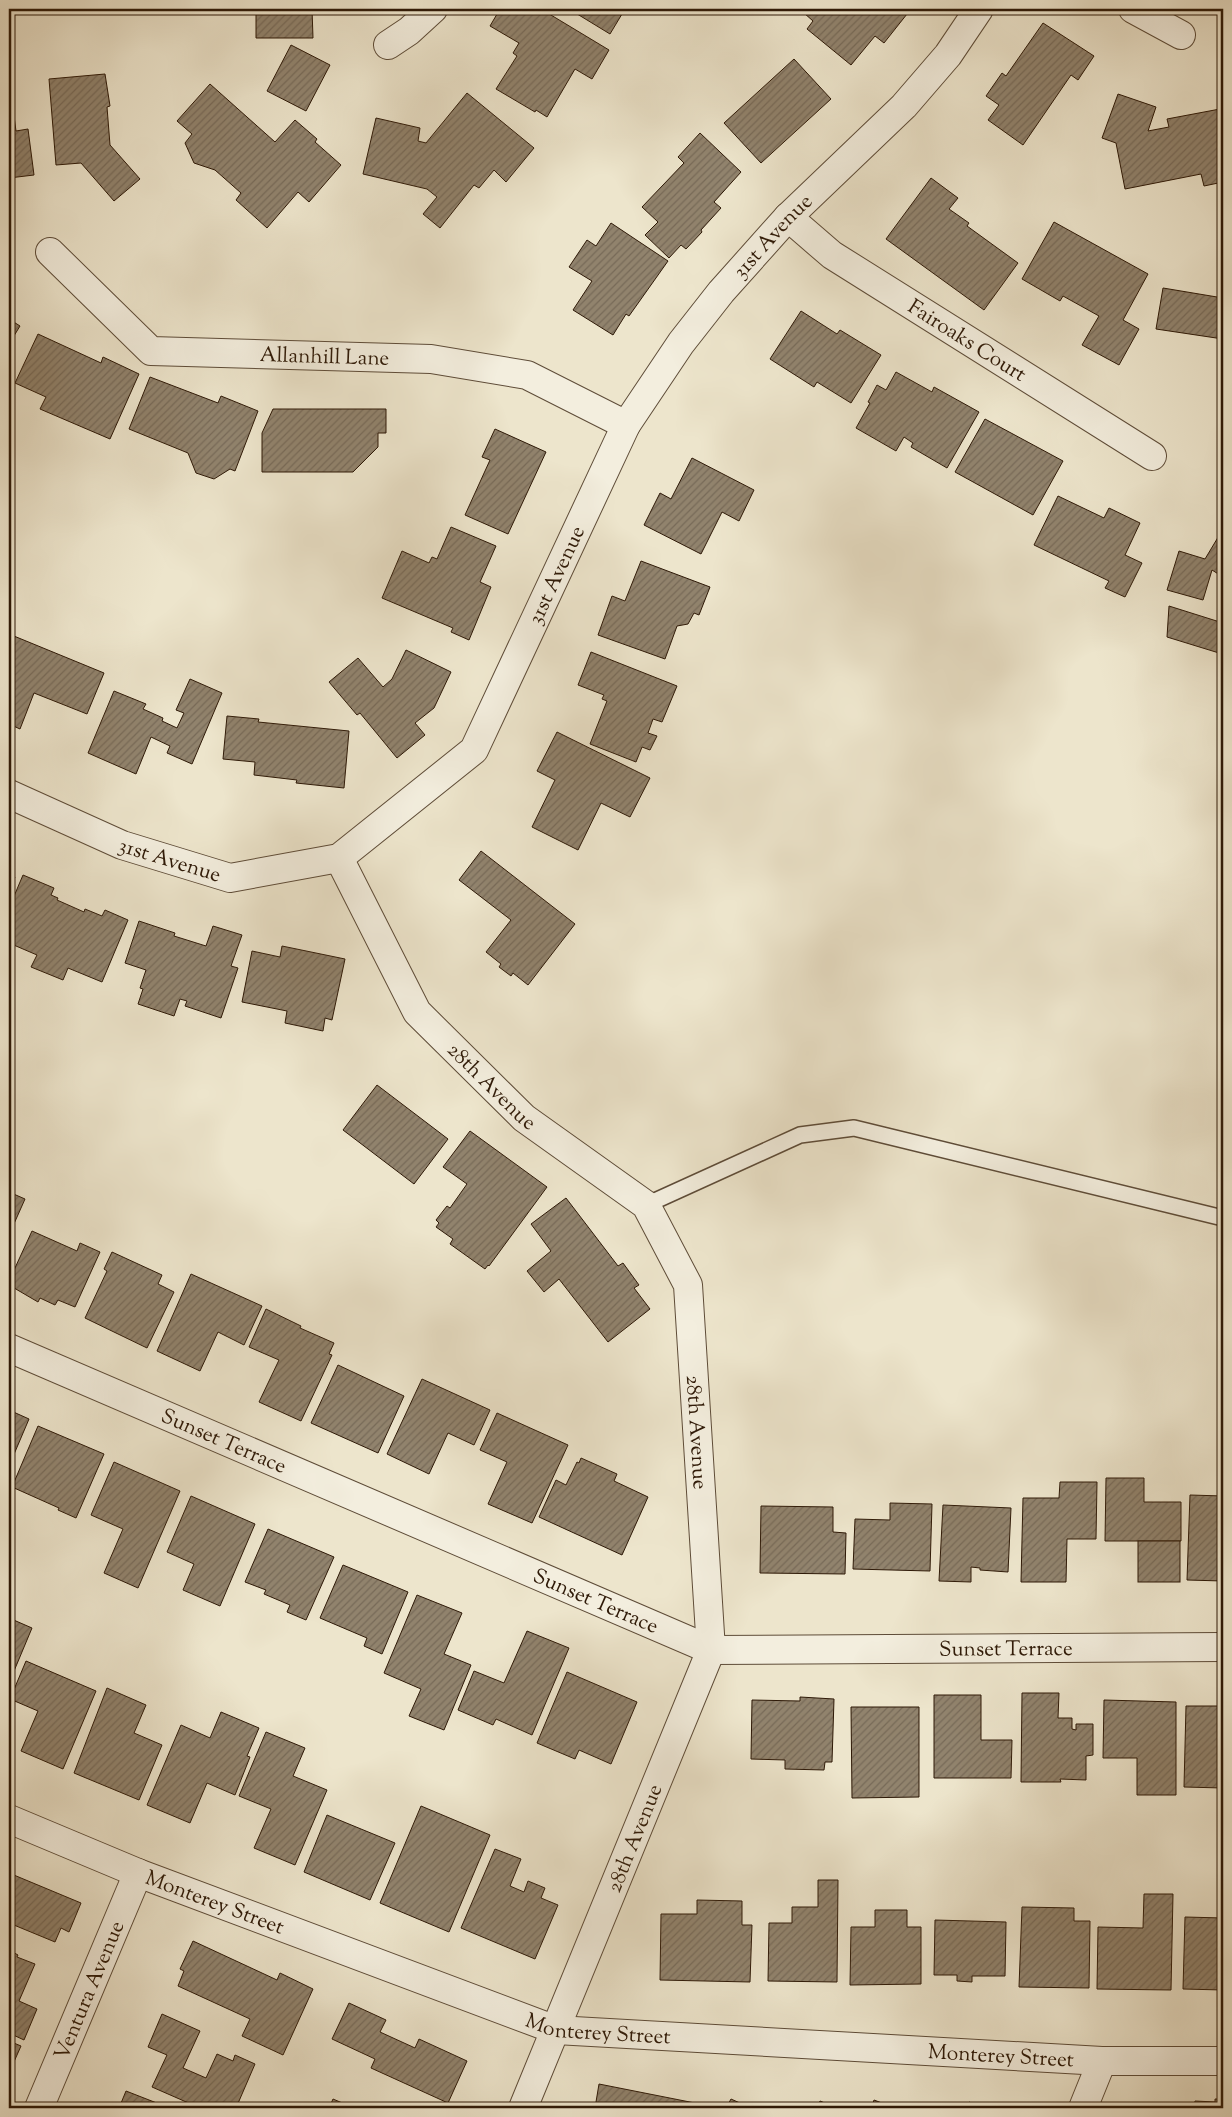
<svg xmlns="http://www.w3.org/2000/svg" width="1232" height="2117" viewBox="0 0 1232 2117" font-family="'Sorts Mill Goudy',serif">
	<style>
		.building { fill: url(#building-hatch); stroke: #2e1907 }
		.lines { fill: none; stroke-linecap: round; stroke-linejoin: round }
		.service-casing { stroke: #5e4c38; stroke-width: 18 }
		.minor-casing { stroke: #5e4c38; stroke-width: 30 }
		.tertiary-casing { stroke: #5e4c38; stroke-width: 30 }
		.service { stroke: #f3eede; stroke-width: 15 }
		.minor { stroke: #f3eede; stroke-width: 28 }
		.tertiary { stroke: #f3eede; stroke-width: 28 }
		.labels { text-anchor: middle; stroke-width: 4; stroke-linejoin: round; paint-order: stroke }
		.street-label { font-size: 21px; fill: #2e1907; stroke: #f3eede }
	</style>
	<defs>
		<pattern id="building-hatch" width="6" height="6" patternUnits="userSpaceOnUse" patternTransform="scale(1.25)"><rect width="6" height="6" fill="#91836d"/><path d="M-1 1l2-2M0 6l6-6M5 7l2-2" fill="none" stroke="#776a58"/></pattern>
	</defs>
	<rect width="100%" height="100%" fill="#ede5cc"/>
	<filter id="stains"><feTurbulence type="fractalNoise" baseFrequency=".004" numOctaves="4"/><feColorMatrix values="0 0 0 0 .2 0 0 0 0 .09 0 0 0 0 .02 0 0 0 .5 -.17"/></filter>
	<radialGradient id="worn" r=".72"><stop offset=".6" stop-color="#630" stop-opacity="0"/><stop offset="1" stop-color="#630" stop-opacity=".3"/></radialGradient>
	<!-- building -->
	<g class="building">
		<polygon points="256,9 312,9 313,38 256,38"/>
		<polygon points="500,9 541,9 609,50 592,79 575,69 547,117 536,110 535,112 496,89 517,56 513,53 519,43 490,26"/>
		<polygon points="569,9 625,9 610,34"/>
		<polygon points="807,9 911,9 884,43 875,36 851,65 807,29 813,21 804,13"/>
		<polygon points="1043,23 1094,56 1078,80 1071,75 1023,145 988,120 999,105 986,96 1002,73 1006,76"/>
		<polygon points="291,45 330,65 306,111 267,91"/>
		<polygon points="794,59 831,99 761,163 724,123"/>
		<polygon points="105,74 110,106 107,107 110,145 140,179 114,201 81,163 56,165 49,79"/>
		<polygon points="9,79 16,131 28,129 34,175 9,178"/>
		<polygon points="210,84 275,142 295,120 317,139 315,142 341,165 309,202 298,192 267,228 236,200 241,193 215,170 194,163 185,143 192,134 177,121"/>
		<polygon points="467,93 534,148 506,182 494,170 479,188 474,185 440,228 423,214 437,197 427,189 363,174 376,118 420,128 418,141 426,143"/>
		<polygon points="1118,94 1156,107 1148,131 1169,127 1167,119 1220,109 1223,125 1223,182 1204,186 1201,174 1125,189 1116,143 1102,138"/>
		<polygon points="700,133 741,172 714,202 721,208 701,230 702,232 686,249 681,245 669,258 645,235 658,222 642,207 684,163 678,157"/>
		<polygon points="931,178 958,198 949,209 969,223 967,226 1018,263 984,310 886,239"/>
		<polygon points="1054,222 1148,274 1123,320 1139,329 1119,365 1082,345 1099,316 1063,296 1060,301 1022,279"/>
		<polygon points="611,223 668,261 629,316 626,314 613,335 573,310 592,281 569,267 587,240 596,246"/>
		<polygon points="1163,288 1223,298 1223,339 1156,329"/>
		<polygon points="801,311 837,334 840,330 881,355 851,403 817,382 814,387 770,359"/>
		<polygon points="9,319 20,326 9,344"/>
		<polygon points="38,334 101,363 103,357 139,374 110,439 40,409 46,397 15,383"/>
		<polygon points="896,372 932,392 934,387 979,412 947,468 911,447 913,443 904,437 896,451 856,428 870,403 868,402 877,385 886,390"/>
		<polygon points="150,377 218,403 221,396 258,411 235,471 230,469 214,479 196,473 188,453 129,429"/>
		<polygon points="273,409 386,409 386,433 378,433 378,447 353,472 262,472 262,433"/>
		<polygon points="985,419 1063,461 1033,515 955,472"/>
		<polygon points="495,429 546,452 508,534 465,515 490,460 482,457"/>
		<polygon points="692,458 754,490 739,521 722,512 701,554 644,525 660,493 671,499"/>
		<polygon points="1058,496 1104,518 1109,508 1140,523 1125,555 1142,563 1125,597 1105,588 1109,581 1034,545"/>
		<polygon points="451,527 496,546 480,582 491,587 469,640 451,632 453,628 382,598 402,551 429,563 432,557 437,559"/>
		<polygon points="1223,529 1223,577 1212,570 1203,600 1167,590 1179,551 1205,559"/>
		<polygon points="641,561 710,587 699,615 694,613 688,624 677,626 665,659 598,635 612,596 625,601"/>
		<polygon points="1169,606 1223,623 1223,643 1219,653 1167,637"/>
		<polygon points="9,634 104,673 87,714 34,693 20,729 9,724"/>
		<polygon points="406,650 451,672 434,708 415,723 425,735 397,758 360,713 357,715 329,682 358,658 383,687 392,679"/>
		<polygon points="591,652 677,686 662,722 653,719 648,733 657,736 650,750 642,747 636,762 590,744 607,701 602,699 604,695 578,685"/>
		<polygon points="190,679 222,693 192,764 167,753 170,746 151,737 136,774 88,753 114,691 146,704 143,709 163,718 162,721 177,728 184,713 176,710"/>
		<polygon points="227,716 259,719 258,722 349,731 344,788 296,783 297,780 254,775 255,762 223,759"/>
		<polygon points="557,732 650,778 630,817 601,803 578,850 532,827 555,780 537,771"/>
		<polygon points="481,851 575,924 528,985 513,973 511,976 499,967 501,964 486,952 511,920 459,880"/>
		<polygon points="9,874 15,877 9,890"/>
		<polygon points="23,875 54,888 51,895 58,898 57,900 84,912 85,909 102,916 105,910 128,920 102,982 68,968 63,980 31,967 37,955 9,943 9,908"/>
		<polygon points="139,921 175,933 174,936 206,946 213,926 242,935 231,966 238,968 221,1018 185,1006 187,1001 180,999 174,1016 138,1004 143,989 140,988 146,970 125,963"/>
		<polygon points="282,946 345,959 332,1020 325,1018 323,1031 285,1023 287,1011 242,1002 252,951 280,957"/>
		<polygon points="377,1085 448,1139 414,1184 343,1130"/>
		<polygon points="470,1131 547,1187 489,1266 488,1265 485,1269 450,1244 453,1239 436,1227 439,1223 436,1220 447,1206 450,1208 467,1184 443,1167"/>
		<polygon points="9,1192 25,1199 9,1235"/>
		<polygon points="566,1198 618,1266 623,1263 639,1285 634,1288 650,1309 608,1342 559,1279 544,1292 527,1271 551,1251 531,1224"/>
		<polygon points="32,1231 77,1251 80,1243 100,1252 75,1307 58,1300 55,1305 40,1298 38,1302 9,1285 9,1281"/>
		<polygon points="112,1252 162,1275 158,1284 174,1292 147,1348 85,1318 107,1271 104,1269"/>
		<polygon points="191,1274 262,1306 244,1345 218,1332 200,1371 157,1351"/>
		<polygon points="266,1309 301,1326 300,1328 334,1343 329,1354 332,1355 301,1421 259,1402 279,1360 249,1347"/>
		<polygon points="338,1365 404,1396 378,1453 311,1423"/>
		<polygon points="422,1379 490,1410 474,1445 448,1433 429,1474 387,1454"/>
		<polygon points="9,1410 29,1419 9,1466"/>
		<polygon points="497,1413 568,1445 532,1523 488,1504 507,1462 480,1450"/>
		<polygon points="38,1426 104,1454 76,1518 58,1510 59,1508 12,1487"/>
		<polygon points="581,1458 617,1474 614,1481 648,1497 622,1555 539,1517 556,1480 566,1485 577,1462 579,1463"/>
		<polygon points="114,1462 180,1491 138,1588 104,1573 123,1529 91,1515"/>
		<polygon points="1106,1478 1144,1478 1144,1502 1181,1502 1181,1541 1105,1541"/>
		<polygon points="1060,1482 1097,1482 1096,1539 1067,1539 1066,1582 1021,1582 1023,1498 1059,1498"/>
		<polygon points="1190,1495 1223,1496 1223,1581 1187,1580"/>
		<polygon points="191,1496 255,1524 220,1606 183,1590 194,1564 167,1552"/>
		<polygon points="890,1503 932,1504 930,1571 853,1569 855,1519 890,1520"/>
		<polygon points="943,1505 1011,1508 1008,1572 980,1570 980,1568 971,1567 971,1582 939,1581"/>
		<polygon points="761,1506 833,1507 833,1532 846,1533 845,1574 760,1573"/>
		<polygon points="268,1529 334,1557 306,1620 287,1612 290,1605 264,1594 266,1590 245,1582"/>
		<rect x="1138" y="1541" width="42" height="41"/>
		<polygon points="343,1565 408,1592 382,1654 364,1646 367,1638 320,1618"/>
		<polygon points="417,1595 462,1613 444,1654 471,1665 444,1730 409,1716 421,1689 384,1673"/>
		<polygon points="9,1618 32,1628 9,1683"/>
		<polygon points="527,1631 569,1648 532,1735 496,1719 493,1725 458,1710 474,1671 504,1683"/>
		<polygon points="26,1661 96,1691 63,1769 21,1751 38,1711 10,1699"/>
		<polygon points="567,1672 637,1702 611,1764 579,1750 575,1759 537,1743"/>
		<polygon points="107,1688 146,1705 134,1733 162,1745 139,1800 74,1773"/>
		<polygon points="1022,1693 1059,1693 1058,1718 1072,1718 1072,1729 1076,1730 1076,1724 1093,1724 1093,1755 1086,1756 1086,1780 1060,1779 1061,1782 1021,1782"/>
		<polygon points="934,1695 981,1695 981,1740 1012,1740 1011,1778 934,1778"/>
		<polygon points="800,1697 834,1699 832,1762 825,1762 824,1770 785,1769 785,1760 751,1759 752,1700 800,1701"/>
		<polygon points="1104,1700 1176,1702 1176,1795 1137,1795 1137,1758 1103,1758"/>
		<polygon points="1186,1706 1223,1706 1223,1788 1184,1787"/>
		<polygon points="851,1707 919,1707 919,1797 852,1798"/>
		<polygon points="221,1712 259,1728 247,1756 250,1757 235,1795 207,1783 190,1823 147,1805 181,1725 210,1738"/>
		<polygon points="266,1732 305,1748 293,1776 327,1790 295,1865 254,1848 271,1809 239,1796"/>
		<polygon points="421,1806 490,1835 449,1932 380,1903"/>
		<polygon points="327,1815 395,1843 370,1900 304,1872"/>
		<polygon points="495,1849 521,1859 510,1886 524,1892 528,1881 545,1888 541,1898 558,1905 535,1959 461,1928"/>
		<polygon points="9,1873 81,1903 69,1932 61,1928 55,1942 9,1923"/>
		<polygon points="818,1880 838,1880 837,1982 768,1981 769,1923 792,1923 792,1907 818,1907"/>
		<polygon points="1144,1894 1173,1894 1171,1990 1097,1989 1098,1927 1143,1928"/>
		<polygon points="697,1900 742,1901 742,1925 752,1925 750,1982 660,1980 661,1914 697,1914"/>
		<polygon points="1022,1907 1074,1908 1074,1921 1090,1921 1089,1988 1019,1987"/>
		<polygon points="875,1910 907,1910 907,1927 921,1927 921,1984 850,1985 851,1927 875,1927"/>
		<polygon points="1185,1917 1223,1918 1223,1990 1183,1989"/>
		<polygon points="935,1920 1006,1922 1005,1976 972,1976 972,1982 957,1981 957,1975 934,1975"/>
		<polygon points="193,1941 277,1980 280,1973 313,1989 283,2055 242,2036 250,2019 178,1986 184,1971 180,1969"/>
		<polygon points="9,1950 18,1955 17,1957 35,1964 19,2001 37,2009 24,2040 9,2033"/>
		<polygon points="349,2003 386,2020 380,2032 415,2048 419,2039 467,2061 448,2103 371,2068 375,2059 332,2039"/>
		<polygon points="162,2014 200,2031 183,2068 206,2078 217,2054 233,2061 235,2055 255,2064 236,2108 200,2108 152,2087 167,2055 148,2047"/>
		<polygon points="9,2041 21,2046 9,2073"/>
		<polygon points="599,2084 710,2106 710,2108 595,2108"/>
		<polygon points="126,2091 167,2107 167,2108 119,2108"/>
		<polygon points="333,2099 354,2108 329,2108"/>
		<polygon points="731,2099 751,2108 726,2108"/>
		<polygon points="1215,2099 1223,2099 1223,2108 1183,2108 1194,2107 1195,2101 1215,2102"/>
		<polygon points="874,2100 895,2108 871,2108"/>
		<polygon points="820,2101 837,2108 817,2108"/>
		<polygon points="969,2102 983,2108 967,2108"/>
	</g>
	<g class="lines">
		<defs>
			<polyline id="service" points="646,1205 800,1135 854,1128 1223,1218"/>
			<g id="minor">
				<polyline points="1133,9 1181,35"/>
				<polyline points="388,45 409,31 433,9"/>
				<path id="s1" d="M788 217 832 255 1152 456"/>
				<path id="s2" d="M50 252 151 351 431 359 527 375 626 425"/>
				<path id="s3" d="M9 1348 711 1650 1223 1647"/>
				<path id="s4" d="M9 1819 138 1873 556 2030 1102 2061H1223"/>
				<path id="s5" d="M39 2108 138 1873"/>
				<polyline points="1083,2108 1102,2061"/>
			</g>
			<g id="tertiary">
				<path id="s6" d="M9 794 122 845 230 878 339 858 474 750 626 425 681 343 721 292 788 217 904 106 948 55 979 9"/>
				<path id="s7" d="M339 858 417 1012 524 1118 646 1205 688 1285 711 1650 523 2108"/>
			</g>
		</defs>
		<!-- service casing -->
		<use href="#service" class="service-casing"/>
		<!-- minor casing -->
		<use href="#minor" class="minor-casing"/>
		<!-- tertiary casing -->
		<use href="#tertiary" class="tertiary-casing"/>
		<!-- service -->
		<use href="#service" class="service"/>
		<!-- minor -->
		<use href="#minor" class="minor"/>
		<!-- tertiary -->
		<use href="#tertiary" class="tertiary"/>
	</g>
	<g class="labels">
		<!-- street labels -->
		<g class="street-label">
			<text dy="7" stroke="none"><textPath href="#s6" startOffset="1119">31st Avenue</textPath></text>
			<text dy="7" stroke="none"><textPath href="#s1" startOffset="218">Fairoaks Court</textPath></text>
			<text dy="7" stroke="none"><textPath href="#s2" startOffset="315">Allanhill Lane</textPath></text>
			<text dy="7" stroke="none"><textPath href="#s6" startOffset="714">31st Avenue</textPath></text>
			<text dy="7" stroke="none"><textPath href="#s6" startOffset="174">31st Avenue</textPath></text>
			<text dy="7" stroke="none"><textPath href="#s7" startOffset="278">28th Avenue</textPath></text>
			<text dy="7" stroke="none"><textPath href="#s7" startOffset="711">28th Avenue</textPath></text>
			<text dy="7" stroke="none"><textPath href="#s3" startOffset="234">Sunset Terrace</textPath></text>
			<text dy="7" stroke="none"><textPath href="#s3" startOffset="639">Sunset Terrace</textPath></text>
			<text dy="7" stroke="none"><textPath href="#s3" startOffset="1059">Sunset Terrace</textPath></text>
			<text transform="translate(634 1838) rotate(-68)" y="7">28th Avenue</text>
			<text dy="7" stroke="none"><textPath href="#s4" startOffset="222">Monterey Street</textPath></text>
			<text dy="7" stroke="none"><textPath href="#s5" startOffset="128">Ventura Avenue</textPath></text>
			<text dy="7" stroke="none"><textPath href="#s4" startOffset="628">Monterey Street</textPath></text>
			<text dy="7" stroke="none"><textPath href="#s4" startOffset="1032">Monterey Street</textPath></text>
		</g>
	</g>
	<!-- margin -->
	<rect width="1232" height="2117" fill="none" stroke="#ede5cc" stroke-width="30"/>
	<rect x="10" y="10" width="1212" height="2097" fill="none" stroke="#2e1907" stroke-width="2.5"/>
	<rect x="15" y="15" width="1202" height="2087" fill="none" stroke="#2e1907"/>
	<rect width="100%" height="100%" filter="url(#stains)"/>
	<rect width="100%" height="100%" fill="url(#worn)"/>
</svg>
